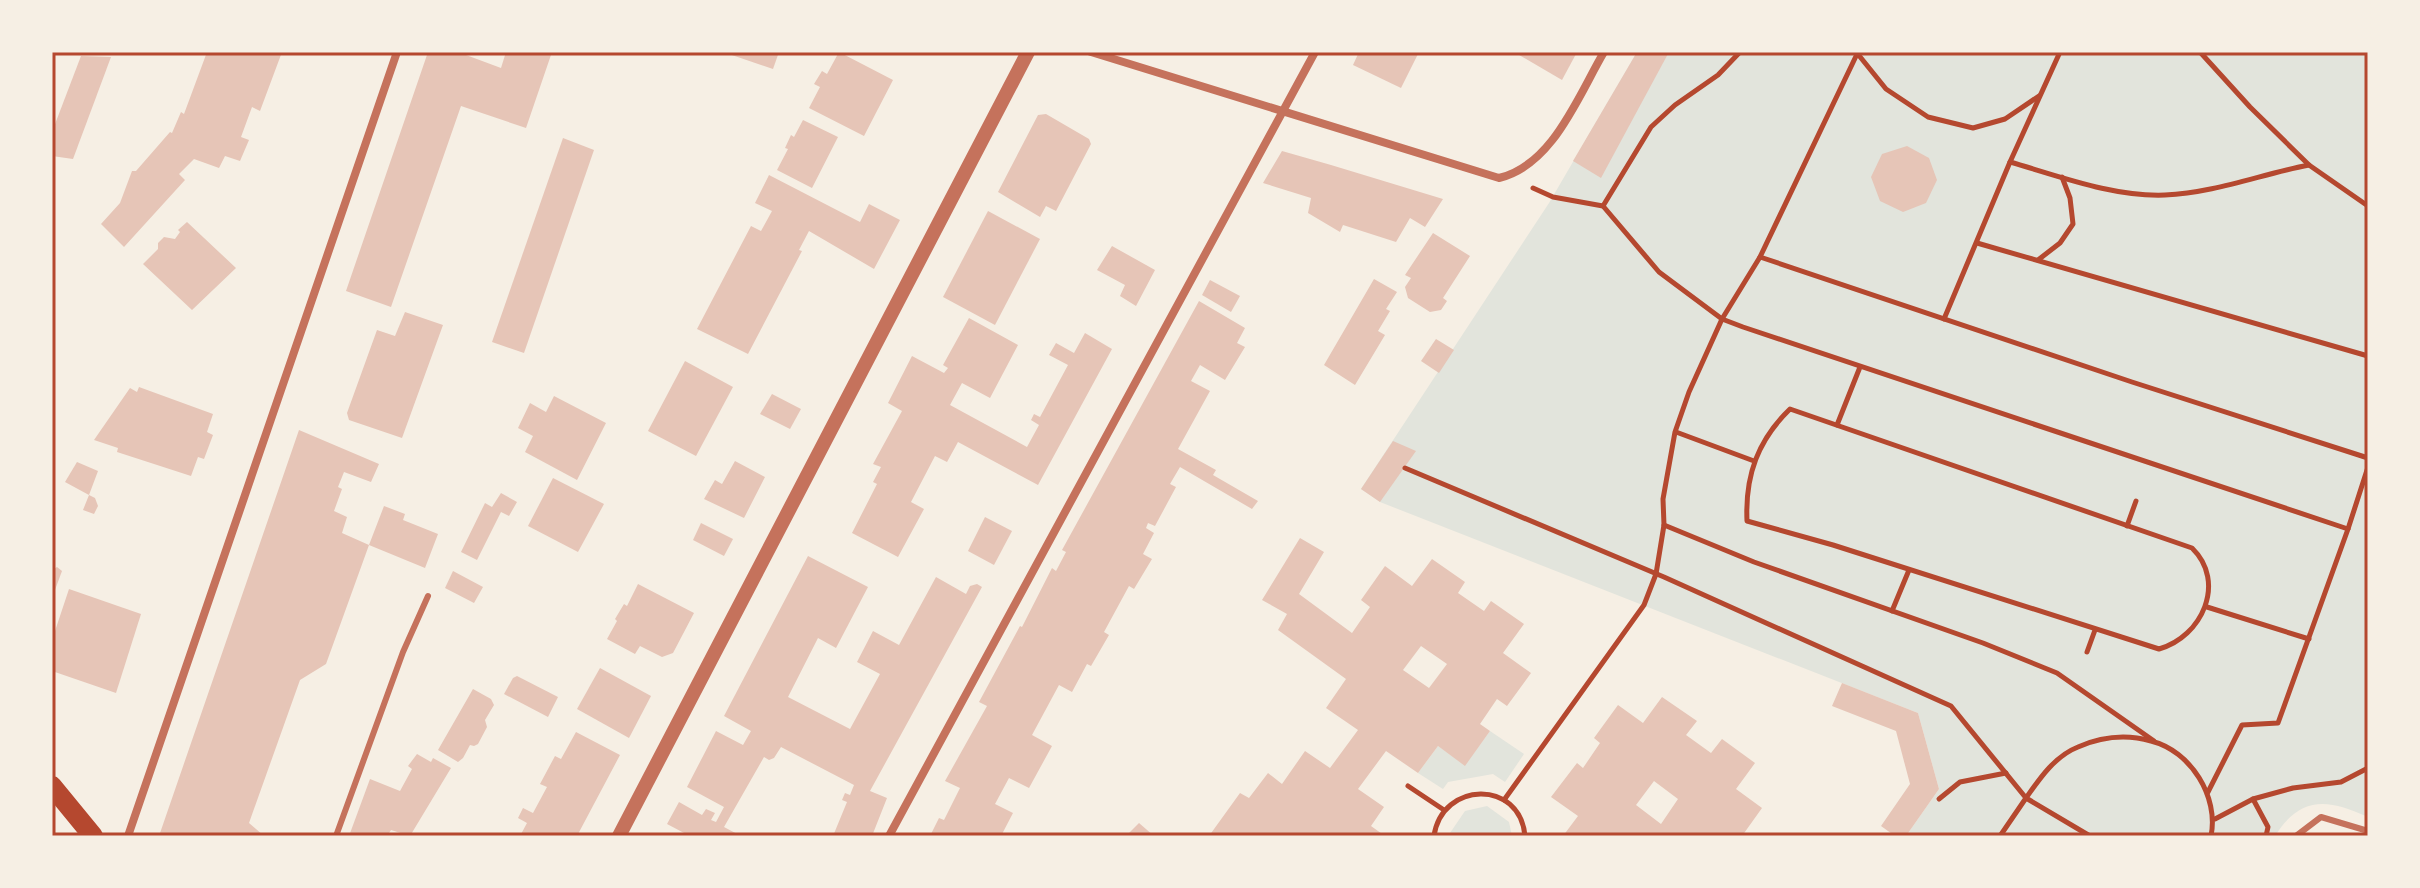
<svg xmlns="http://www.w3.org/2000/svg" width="2420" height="888" viewBox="0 0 2420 888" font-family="Rubik,sans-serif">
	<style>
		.green { fill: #e2e4dc }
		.building { fill: #e6c5b7; fill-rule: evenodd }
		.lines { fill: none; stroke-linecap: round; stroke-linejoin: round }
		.path { stroke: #b5482f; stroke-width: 5 }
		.service { stroke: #c5725c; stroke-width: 6 }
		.minor { stroke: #c5725c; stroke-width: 8 }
		.tertiary { stroke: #c5725c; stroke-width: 14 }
		.primary { stroke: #b5482f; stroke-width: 20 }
		.neatline { fill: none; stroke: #b5482f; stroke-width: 3 }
	</style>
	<rect width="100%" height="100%" fill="#f6efe4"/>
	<!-- green -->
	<g class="green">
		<path d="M1637 52H2368V817C2328 799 2301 795 2275 836H1906L1939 789 1918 713 1380 502 1361 489 1549 203Z"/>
		<polygon points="1490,731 1524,754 1505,782 1493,774 1448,782 1443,789 1418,773 1438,746 1465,765"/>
		<polygon points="1487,806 1509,822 1512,836 1450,836 1450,833 1465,811"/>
	</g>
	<!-- building -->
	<g class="building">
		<polygon points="207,52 282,52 260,111 252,107 241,137 249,140 240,161 225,156 219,168 194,159 179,174 185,180 124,247 101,224 120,203 132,171 136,171 170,132 172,133 181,112 184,114"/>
		<polygon points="428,52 458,52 501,68 506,52 552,52 526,128 461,106 391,307 346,291"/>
		<polygon points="723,52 779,52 773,69"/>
		<polygon points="839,52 893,80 864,136 809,108 820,87 814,84 822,71 827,74"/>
		<polygon points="1359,52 1419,52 1401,88 1353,65"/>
		<polygon points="1514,52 1574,52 1576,54 1562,80"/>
		<polygon points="1637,52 1669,52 1601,178 1573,161"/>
		<polygon points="81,56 111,57 73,159 52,156 52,132"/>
		<polygon points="1046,114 1089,139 1091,144 1056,211 1046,206 1040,217 998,192 1038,115"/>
		<polygon points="803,120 838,137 812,188 777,170 788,149 785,148 791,135 794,137"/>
		<polygon points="563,138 594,150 524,353 492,342"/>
		<polygon points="1907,146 1929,158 1937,180 1926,203 1903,212 1880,201 1871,177 1882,154"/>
		<polygon points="1282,151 1331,165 1443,199 1425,227 1410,218 1396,242 1343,225 1340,232 1308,213 1311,198 1263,183"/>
		<polygon points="769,175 860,222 869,204 900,220 874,269 809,231 799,250 802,251 748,354 697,329 751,226 761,231 772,211 755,203"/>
		<polygon points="988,211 1040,239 995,325 943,297"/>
		<polygon points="187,222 236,268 192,310 143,264 158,249 158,243 164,237 175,239 180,232 178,230"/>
		<polygon points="1433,233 1470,256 1443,298 1447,301 1441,310 1430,312 1408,298 1405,287 1411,278 1405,275"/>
		<polygon points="1112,246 1155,270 1136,306 1120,296 1125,285 1097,270"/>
		<polygon points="1374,279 1397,292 1386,309 1390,311 1378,331 1385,335 1355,385 1324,365"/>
		<polygon points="1210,280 1240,296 1231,312 1202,295"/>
		<polygon points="1199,301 1245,328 1237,343 1245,347 1225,380 1200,365 1191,381 1210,391 1178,449 1216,470 1213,475 1258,501 1252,509 1180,467 1170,484 1176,487 1155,526 1148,523 1146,528 1154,533 1143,554 1152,559 1134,589 1129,586 1104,632 1109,635 1091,666 1087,664 1072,692 1059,685 1032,735 1052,746 1029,788 1009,778 995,804 1013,813 1001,836 930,836 939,818 944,820 960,788 945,781 987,706 979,702 1020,626 1022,627 1052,568 1056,571 1066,552 1062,550"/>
		<polygon points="405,312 443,325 402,438 349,420 347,413 377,330 395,336"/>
		<polygon points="969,318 1018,345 990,398 962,383 950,405 1027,447 1039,425 1031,420 1034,414 1040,417 1068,365 1049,355 1056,343 1074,353 1085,333 1112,349 1038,485 958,442 947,462 935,456 911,502 924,509 898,557 852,533 877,484 873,482 881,467 873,464 902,411 888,403 912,356 944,373 948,368 943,365"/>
		<polygon points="1436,339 1454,350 1439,373 1421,361"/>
		<polygon points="685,361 733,387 696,456 648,431"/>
		<polygon points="139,387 213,414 207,432 213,435 204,459 198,457 191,476 117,452 118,448 94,440 130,388 137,392"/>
		<polygon points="772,394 801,409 790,429 760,414"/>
		<polygon points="554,396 606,423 577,480 525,452 533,436 518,428 530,403 546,412"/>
		<polygon points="299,430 379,464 371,482 344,472 338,487 342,489 334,511 347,517 342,533 369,545 384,506 405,514 403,520 438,534 425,568 369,545 326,664 300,680 249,823 264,836 159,836"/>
		<polygon points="1393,441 1416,451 1380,502 1361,489"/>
		<polygon points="735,461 765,477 744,518 704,499 715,480 722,484"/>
		<polygon points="77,462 98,471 89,495 65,482"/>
		<polygon points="553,478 604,504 578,552 528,526"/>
		<polygon points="501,493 517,502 509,516 501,512 477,560 461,552 485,503 492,507"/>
		<polygon points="89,495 95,498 98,506 94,514 83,510"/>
		<polygon points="985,517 1012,531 994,565 968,551"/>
		<polygon points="701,523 733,539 724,556 693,540"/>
		<path d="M1300 538 1324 552 1299 594 1352 633 1370 607 1361 600 1385 566 1412 586 1432 559 1465 582 1458 593 1484 611 1491 601 1524 624 1503 653 1531 673 1507 706 1497 699 1480 724 1490 731 1465 766 1438 746 1418 773 1386 751 1358 789 1384 807 1371 826 1385 836H1209L1240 793 1249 798 1268 773 1282 784 1305 751 1330 768 1358 730 1326 708 1346 679 1278 630 1287 614 1262 600ZM1421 646 1447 664 1429 688 1403 670Z"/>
		<polygon points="808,556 868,587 836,648 818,638 788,697 850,729 880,674 857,662 873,631 899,645 936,577 966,594 970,586 977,584 982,587 870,791 887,798 872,836 833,836 847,802 842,800 845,793 850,795 854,785 781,747 774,758 769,760 764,757 724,827 741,836 685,836 686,834 667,824 679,802 702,815 706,809 715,813 711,820 716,822 724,807 687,787 716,731 743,745 751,731 724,716"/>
		<polygon points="57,567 62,571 52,598 52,570"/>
		<polygon points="453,571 483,587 474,603 445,588"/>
		<polygon points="638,584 694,613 673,653 662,657 640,646 635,654 607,639 617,621 615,619 624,604 627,606"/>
		<polygon points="69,589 141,614 116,693 52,671 52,640"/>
		<polygon points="600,668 651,696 629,738 577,709"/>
		<polygon points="517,676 558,697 548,717 504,694 513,678"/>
		<polygon points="1842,683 1918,713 1939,789 1906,836 1895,836 1881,826 1910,784 1896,731 1832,706"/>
		<polygon points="473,689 491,699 494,705 485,720 487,727 478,744 474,746 470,745 463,758 458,762 438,750"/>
		<path d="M1662 697 1697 721 1686 735 1711 753 1722 739 1755 763 1736 789 1762 808 1742 836H1563L1578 816 1551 797 1577 763 1583 768 1600 743 1594 738 1618 705 1643 723ZM1654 781 1678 799 1661 824 1636 805Z"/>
		<polygon points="576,732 620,755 577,836 520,836 527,823 518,818 523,808 533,813 547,787 540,784 555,756 561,759"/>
		<polygon points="417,754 431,762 433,758 451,768 410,836 391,830 387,836 349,836 370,779 400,791 412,769 408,766"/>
		<polygon points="1139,823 1154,836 1126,836"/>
	</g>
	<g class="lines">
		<!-- path -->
		<g class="path">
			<polyline points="2200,52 2250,107 2309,165 2368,206"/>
			<polyline points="1857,53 1886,89 1928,117 1973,128 2005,119 2039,96"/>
			<path d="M2010 162C2059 176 2113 197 2165 195 2214 193 2262 174 2309 165"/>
			<polyline points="1533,188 1553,197 1603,206 1659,272 1722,319 1743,327 2348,529 2278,723 2242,725 2208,792"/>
			<polyline points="1603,206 1651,127 1675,105 1718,75 1740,52"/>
			<polyline points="1977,243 2368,356"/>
			<polyline points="1760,257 2132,382 2368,458"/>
			<polyline points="2038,260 2060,243 2073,224 2070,198 2062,177"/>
			<polyline points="1944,319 2010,162 2060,52"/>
			<path d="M1790 409 2192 548C2227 582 2202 637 2159 649L1833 545 1747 521C1745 475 1758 440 1790 409Z"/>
			<polyline points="1837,425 1860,367"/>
			<polyline points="1676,432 1754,461"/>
			<polyline points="1405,468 1664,577 1951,706 2026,798 2000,836"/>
			<polyline points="1664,525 1754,562 1983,643 2057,673 2154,741"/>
			<polyline points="2127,526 2136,501"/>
			<polyline points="2348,529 2368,467"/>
			<polyline points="2207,607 2309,639"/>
			<polyline points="1892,611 1909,570"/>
			<polyline points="2087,652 2095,630"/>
			<polyline points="1408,786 1444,810"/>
			<polyline points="1939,799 1960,782 2006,773"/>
			<polyline points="2253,799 2268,827 2266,836"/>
			<polyline points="1504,800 1644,605 1656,574 1664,525 1663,499 1675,432 1689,392 1722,319 1760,257 1858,52"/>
			<polyline points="2215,819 2253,799 2293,788 2341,782 2368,768"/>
			<path d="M1434 836C1442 781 1520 779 1525 836"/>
			<path d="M2090 836 2026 798C2040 778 2055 756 2078 747 2101 737 2126 734 2151 741 2191 751 2219 797 2211 836"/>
		</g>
		<!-- service -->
		<g class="service">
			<polyline points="336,836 403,652 428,596"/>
			<polyline points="2296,836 2321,817 2368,831"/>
		</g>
		<!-- minor -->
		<g class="minor">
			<path d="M1091 52 1499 178C1553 165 1578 96 1604 52"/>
			<polyline points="128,836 397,52"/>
			<polyline points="889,836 1315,52"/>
		</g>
		<!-- tertiary -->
		<polyline class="tertiary" points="619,836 1028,52"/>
		<!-- primary -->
		<polyline class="primary" points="52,786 93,836"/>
	</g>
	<!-- border -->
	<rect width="2420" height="888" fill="none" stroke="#f6efe4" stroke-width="108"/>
	<rect x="54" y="54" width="2312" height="780" class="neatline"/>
</svg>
